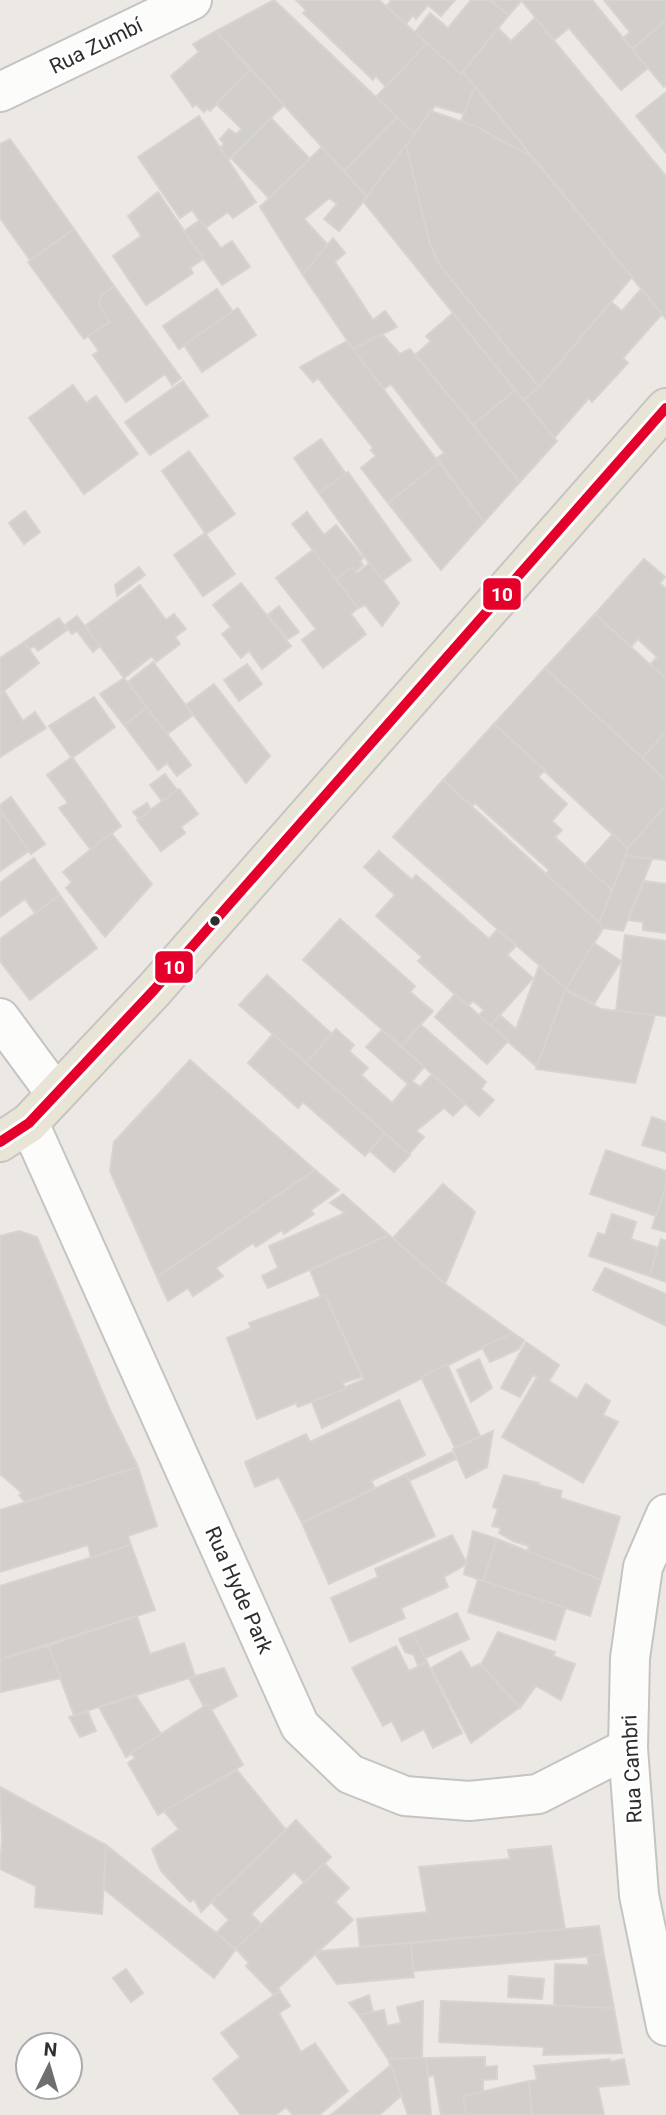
<svg xmlns="http://www.w3.org/2000/svg" width="666" height="2115" viewBox="0 0 666 2115" font-family="Roboto,sans-serif">
	<style>
		.building { fill: #d1cecb; stroke: #d7d4d0; stroke-width: 2 }
		.lines { fill: none; stroke-linecap: round; stroke-linejoin: round }
		.minor-casing { stroke: #c5c4c5; stroke-width: 42 }
		.major-casing { stroke: #c6c5c4; stroke-width: 42 }
		.minor { stroke: #fcfcfb; stroke-width: 38 }
		.major { stroke: #e8e4d6; stroke-width: 38 }
		.bus-1-casing { stroke: #fff; stroke-width: 16 }
		.bus-1 { stroke: #e4002b; stroke-width: 10 }
		.bus-dot { fill: #2e2e2e; stroke: #fff; stroke-width: 2.5 }
		.labels { text-anchor: middle; stroke-width: 5; stroke-linejoin: round; paint-order: stroke }
		.street-label { font-size: 21px; fill: #2e2e2e; stroke: #fff }
		.line-badge { stroke: #fff; stroke-width: 2.5 }
		.badge-label { font-size: 19px; text-anchor: middle; font-weight: bold; fill: #fff }
	</style>
	<rect width="100%" height="100%" fill="#ece8e4"/>
	<!-- building -->
	<g class="building">
		<polygon points="274,0 397,117 344,171 216,31"/>
		<polygon points="296,0 379,0 427,43 386,87 376,76 373,80 303,13 306,10"/>
		<polygon points="392,0 455,0 441,16 428,5 416,19 413,15 406,24 386,6"/>
		<polygon points="471,0 490,0 509,15 461,74 415,32 430,13 448,28"/>
		<polygon points="490,0 522,0 509,15"/>
		<polygon points="521,0 592,0 648,68 621,90 569,28 554,40"/>
		<polygon points="604,0 666,0 666,21 632,49 623,38 630,32"/>
		<polygon points="535,18 666,176 666,319 463,72 498,28 511,41"/>
		<polygon points="666,21 666,86 664,87 632,49"/>
		<polygon points="216,31 251,70 210,111 207,109 204,112 196,104 193,107 171,76 199,52 193,44"/>
		<polygon points="427,43 461,74 463,72 475,87 464,114 435,106 415,134 376,97"/>
		<polygon points="251,70 284,105 228,160 220,148 224,144 220,139 229,129 236,134 242,129 216,104"/>
		<polygon points="475,87 532,157 461,121"/>
		<polygon points="666,92 666,153 636,116"/>
		<polygon points="431,111 477,127 532,157 632,277 539,387 441,267 426,235 406,145"/>
		<polygon points="199,116 256,202 233,218 228,212 205,228 192,210 180,218 138,157"/>
		<polygon points="397,117 415,134 367,197 344,171"/>
		<polygon points="271,118 310,159 269,198 231,158"/>
		<polygon points="10,139 74,229 30,260 0,218 0,144"/>
		<polygon points="406,145 430,245 441,267 539,387 523,400 363,201"/>
		<polygon points="322,147 367,197 339,231 324,219 337,204 329,198 304,219 328,245 303,275 260,207"/>
		<polygon points="158,192 203,259 190,268 193,273 146,305 113,256 141,236 128,216"/>
		<polygon points="200,220 221,248 232,241 250,267 222,285 184,231"/>
		<polygon points="74,229 114,286 101,296 99,305 110,322 84,339 28,262"/>
		<polygon points="333,238 345,253 335,262 373,320 385,311 397,327 353,349 303,275"/>
		<polygon points="114,286 181,378 172,385 165,374 126,402 93,355 99,351 88,336 110,322 99,305 101,296"/>
		<polygon points="217,289 233,312 179,349 163,326"/>
		<polygon points="641,289 662,314 623,358 628,363 592,402 589,398 554,438 523,400 539,387 611,302 622,311"/>
		<polygon points="238,308 256,335 202,372 184,345"/>
		<polygon points="453,313 515,390 473,425 415,355 431,341 426,336"/>
		<polygon points="382,334 400,354 410,349 520,482 484,522 437,458 444,453 391,384 384,389 353,349"/>
		<polygon points="347,341 439,463 388,503 361,468 376,456 371,450 373,448 318,378 313,382 300,367"/>
		<polygon points="183,381 208,416 150,455 125,422"/>
		<polygon points="73,385 86,403 96,396 138,454 84,494 29,418"/>
		<polygon points="515,390 557,441 520,482 473,425"/>
		<polygon points="321,439 346,474 319,493 294,458"/>
		<polygon points="189,451 235,514 206,534 162,471"/>
		<polygon points="439,463 484,522 441,570 388,503"/>
		<polygon points="348,472 411,560 382,581 319,493"/>
		<polygon points="25,511 40,532 24,544 9,523"/>
		<polygon points="307,512 324,535 336,525 363,558 360,561 363,565 356,571 352,567 336,579 292,524"/>
		<polygon points="205,533 235,574 203,596 174,555"/>
		<polygon points="313,550 358,608 351,614 366,634 323,668 302,640 316,629 276,578"/>
		<polygon points="644,559 665,577 660,583 666,589 666,679 650,665 657,657 638,639 631,647 595,614"/>
		<polygon points="370,563 399,603 382,626 365,605 358,608 336,579 352,567 357,573"/>
		<polygon points="139,567 145,575 117,596 115,585"/>
		<polygon points="241,583 291,646 262,669 249,651 241,658 222,634 231,627 213,605"/>
		<polygon points="140,585 166,620 174,614 186,629 175,637 180,644 156,662 152,656 124,678 85,626"/>
		<polygon points="279,606 299,632 288,639 268,615"/>
		<polygon points="595,614 666,679 666,732 642,758 545,668"/>
		<polygon points="77,616 100,646 93,652 77,631 72,634 65,625"/>
		<polygon points="59,618 67,630 38,651 34,646 29,650 24,642"/>
		<polygon points="24,642 39,663 0,694 0,658"/>
		<polygon points="153,662 193,715 167,734 128,682"/>
		<polygon points="247,664 262,684 239,701 224,680"/>
		<polygon points="545,668 666,780 666,805 628,849 494,724"/>
		<polygon points="124,678 147,708 124,725 100,694"/>
		<polygon points="214,684 270,756 246,783 186,705"/>
		<polygon points="4,691 23,721 35,712 46,728 0,757 0,694"/>
		<polygon points="94,697 115,727 72,758 49,726"/>
		<polygon points="147,708 191,765 177,776 167,763 158,770 124,725"/>
		<polygon points="494,724 545,770 538,777 567,804 552,821 562,830 555,837 612,890 599,923 546,874 549,870 475,803 472,806 443,780"/>
		<polygon points="666,732 666,780 642,758"/>
		<polygon points="72,757 121,826 91,850 59,808 68,803 47,775"/>
		<polygon points="165,774 177,790 162,801 150,785"/>
		<polygon points="443,780 604,927 566,989 393,837"/>
		<polygon points="179,789 198,814 181,827 185,833 161,851 137,820"/>
		<polygon points="11,797 45,844 31,854 0,810 0,805"/>
		<polygon points="147,803 151,810 139,819 133,812"/>
		<polygon points="666,805 666,860 626,856 628,848"/>
		<polygon points="0,810 29,851 0,871"/>
		<polygon points="111,833 152,884 105,937 66,888 72,882 63,872"/>
		<polygon points="613,834 628,849 612,890 585,865"/>
		<polygon points="379,851 412,880 416,875 489,939 497,930 516,946 507,955 533,978 490,1026 479,1015 484,1010 473,1001 468,1006 418,961 422,957 376,916 395,895 364,867"/>
		<polygon points="626,856 652,859 623,931 603,928 599,923"/>
		<polygon points="34,858 60,895 35,913 25,899 0,917 0,883"/>
		<polygon points="644,881 666,884 666,933 643,930 643,922 628,920"/>
		<polygon points="60,895 97,948 30,1000 0,961 0,939"/>
		<polygon points="340,919 415,986 410,992 433,1011 401,1046 303,960"/>
		<polygon points="625,935 666,941 666,1016 616,1011"/>
		<polygon points="594,943 621,961 594,1004 566,989"/>
		<polygon points="539,966 566,989 537,1067 490,1026 500,1015 516,1029"/>
		<polygon points="267,975 332,1034 306,1063 239,1005"/>
		<polygon points="565,990 601,1009 655,1015 635,1083 536,1069"/>
		<polygon points="455,994 508,1041 487,1064 435,1017"/>
		<polygon points="421,1025 486,1082 481,1089 494,1100 479,1116 401,1046"/>
		<polygon points="336,1029 354,1045 349,1051 368,1068 361,1075 392,1103 408,1084 366,1047 382,1030 424,1067 412,1081 420,1087 432,1074 465,1104 453,1116 444,1108 416,1131 424,1137 409,1154 306,1063"/>
		<polygon points="273,1034 385,1133 365,1156 303,1102 298,1108 248,1063"/>
		<polygon points="190,1060 315,1170 157,1277 110,1171 114,1142"/>
		<polygon points="652,1117 666,1122 666,1152 642,1145"/>
		<polygon points="385,1133 410,1155 394,1172 370,1151"/>
		<polygon points="606,1150 666,1171 666,1186 656,1216 590,1194"/>
		<polygon points="315,1170 339,1190 311,1210 314,1214 284,1234 282,1230 256,1247 253,1243 216,1268 223,1276 193,1296 188,1288 168,1301 157,1277"/>
		<polygon points="443,1184 475,1212 445,1284 393,1238"/>
		<polygon points="666,1186 666,1232 652,1228"/>
		<polygon points="343,1194 389,1235 268,1288 262,1276 278,1268 269,1246 345,1213 330,1203"/>
		<polygon points="612,1214 636,1222 631,1239 658,1248 649,1276 589,1256 598,1233 605,1235"/>
		<polygon points="19,1231 37,1237 110,1410 138,1467 25,1502 19,1495 22,1493 0,1474 0,1236"/>
		<polygon points="389,1235 445,1284 513,1333 322,1428 312,1402 364,1379 325,1295 321,1297 310,1270"/>
		<polygon points="661,1239 666,1241 666,1282 649,1276"/>
		<polygon points="605,1268 666,1294 666,1326 593,1290"/>
		<polygon points="325,1295 362,1377 343,1383 345,1389 298,1407 296,1403 257,1419 227,1338 251,1328 249,1323"/>
		<polygon points="513,1333 524,1340 519,1349 490,1362 482,1347"/>
		<polygon points="526,1342 559,1365 549,1381 577,1399 586,1384 610,1401 603,1415 618,1422 583,1483 502,1437 537,1377 533,1375 520,1397 501,1388"/>
		<polygon points="479,1359 492,1388 471,1402 457,1370"/>
		<polygon points="447,1364 480,1436 455,1448 421,1377"/>
		<polygon points="399,1400 425,1455 371,1481 375,1488 302,1523 279,1477 255,1487 245,1462 306,1434 310,1442"/>
		<polygon points="493,1431 487,1467 466,1478 453,1449"/>
		<polygon points="452,1452 456,1459 409,1481 406,1474"/>
		<polygon points="138,1467 157,1526 128,1536 131,1545 91,1558 88,1545 0,1572 0,1510"/>
		<polygon points="406,1474 435,1536 329,1584 302,1523"/>
		<polygon points="504,1475 539,1483 538,1485 562,1491 560,1498 620,1517 601,1580 527,1551 529,1546 513,1541 499,1533 501,1528 492,1526 498,1509 493,1507"/>
		<polygon points="473,1531 497,1539 483,1581 464,1574"/>
		<polygon points="452,1535 467,1564 444,1577 448,1587 401,1608 405,1618 350,1642 331,1598 378,1577 375,1569"/>
		<polygon points="497,1539 601,1580 590,1616 483,1581"/>
		<polygon points="131,1545 155,1610 0,1659 0,1586"/>
		<polygon points="478,1579 566,1608 555,1640 468,1612"/>
		<polygon points="457,1613 469,1639 425,1658 413,1633"/>
		<polygon points="137,1616 150,1654 184,1643 195,1676 74,1715 48,1646"/>
		<polygon points="498,1632 555,1652 553,1656 575,1664 561,1700 536,1686 520,1708 481,1665"/>
		<polygon points="413,1633 427,1662 418,1666 414,1655 405,1652 399,1639"/>
		<polygon points="48,1646 61,1678 1,1692 0,1659"/>
		<polygon points="396,1646 409,1671 427,1662 462,1733 433,1748 424,1729 402,1741 392,1721 383,1726 352,1668"/>
		<polygon points="461,1651 471,1668 480,1664 520,1707 471,1743 431,1668"/>
		<polygon points="224,1668 237,1696 211,1710 208,1704 204,1707 189,1678"/>
		<polygon points="136,1696 161,1734 126,1757 99,1707"/>
		<polygon points="208,1704 243,1765 158,1815 128,1763 135,1758 131,1753"/>
		<polygon points="88,1712 96,1731 80,1737 69,1717"/>
		<polygon points="237,1770 286,1830 201,1912 194,1899 190,1902 161,1871 152,1849 179,1829 164,1811"/>
		<polygon points="0,1787 106,1845 102,1914 35,1907 36,1886 0,1869 2,1840"/>
		<polygon points="296,1820 331,1857 305,1883 294,1872 251,1914 262,1925 236,1949 215,1934 229,1920 211,1902"/>
		<polygon points="106,1845 236,1949 214,1978 104,1889"/>
		<polygon points="551,1846 565,1929 360,1947 357,1919 427,1912 419,1867 510,1859 508,1850"/>
		<polygon points="324,1863 349,1888 335,1902 353,1920 278,1988 280,1991 274,1995 246,1966 249,1963 236,1949"/>
		<polygon points="599,1926 604,1955 414,1971 411,1943"/>
		<polygon points="411,1943 414,1977 337,1984 316,1955 320,1951"/>
		<polygon points="604,1955 614,2008 554,2006 555,1964 588,1965 588,1956"/>
		<polygon points="126,1969 143,1993 131,2002 113,1978"/>
		<polygon points="509,1976 544,1979 542,1999 508,1997"/>
		<polygon points="280,1991 290,2006 279,2013 301,2052 315,2043 348,2091 319,2115 293,2115 286,2107 276,2115 241,2115 213,2079 240,2057 221,2033"/>
		<polygon points="369,1995 373,2012 359,2015 349,2003"/>
		<polygon points="423,2001 422,2058 388,2059 359,2015 384,2010 387,2026 401,2023 397,2007"/>
		<polygon points="441,2001 614,2008 622,2053 543,2055 544,2047 439,2042"/>
		<polygon points="485,2057 485,2067 497,2066 497,2079 483,2080 483,2092 463,2096 467,2115 441,2115 434,2075 428,2077 426,2058"/>
		<polygon points="426,2058 431,2115 408,2115 388,2059"/>
		<polygon points="610,2059 610,2062 624,2059 629,2084 598,2087 604,2115 532,2115 529,2081 537,2080 534,2066"/>
		<polygon points="391,2065 401,2096 379,2115 331,2115"/>
		<polygon points="529,2081 532,2115 467,2115 463,2096"/>
	</g>
	<g class="lines">
		<defs>
			<g id="minor">
				<polyline points="0,92 192,0"/>
				<polyline points="0,1018 56,1094"/>
				<polyline points="29,1123 300,1726 350,1774 405,1796 469,1801 538,1794 628,1748"/>
				<polyline points="666,1514 643,1567 630,1658 628,1748 639,1895 666,2026"/>
			</g>
			<polyline id="major" points="0,1142 29,1123 154,990 666,408"/>
		</defs>
		<!-- minor casing -->
		<use href="#minor" class="minor-casing"/>
		<!-- major casing -->
		<use href="#major" class="major-casing"/>
		<!-- minor -->
		<use href="#minor" class="minor"/>
		<!-- major -->
		<use href="#major" class="major"/>
		<defs>
			<polyline id="bus-1" points="0,1142 29,1123 154,990 666,408"/>
		</defs>
		<!-- bus-1 casing -->
		<use href="#bus-1" class="bus-1-casing"/>
		<!-- bus-1 -->
		<use href="#bus-1" class="bus-1"/>
	</g>
	<!-- markers -->
	<circle class="bus-dot" cx="215" cy="921" r="6"/>
	<g class="labels">
		<!-- street labels -->
		<g class="street-label">
			<text transform="translate(96 46) rotate(-26)" y="7">Rua Zumbí</text>
			<text transform="translate(239 1590) rotate(66)" y="7">Rua Hyde Park</text>
			<text transform="translate(632 1769) rotate(-93)" y="7">Rua Cambri</text>
		</g>
	</g>
	<g class="line-badge">
		<rect x="482" y="577" width="40" height="34" rx="7" fill="#e4002b"/>
		<rect x="154" y="950" width="40" height="34" rx="7" fill="#e4002b"/>
	</g>
	<g class="badge-label">
		<text x="502" y="601">10</text>
		<text x="174" y="974">10</text>
	</g>
	<!-- north arrow -->
	<g transform="translate(49 2066) rotate(5)"><circle r="33" fill="#ffffff" stroke="#ababab" stroke-width="2"/>
	<path d="M0-5L12 26L0 18L-12 26Z" fill="#706f6e"/>
	<text y="-10" font-size="19" font-weight="bold" text-anchor="middle" fill="#2e2e2e">N</text>
	</g>
</svg>
